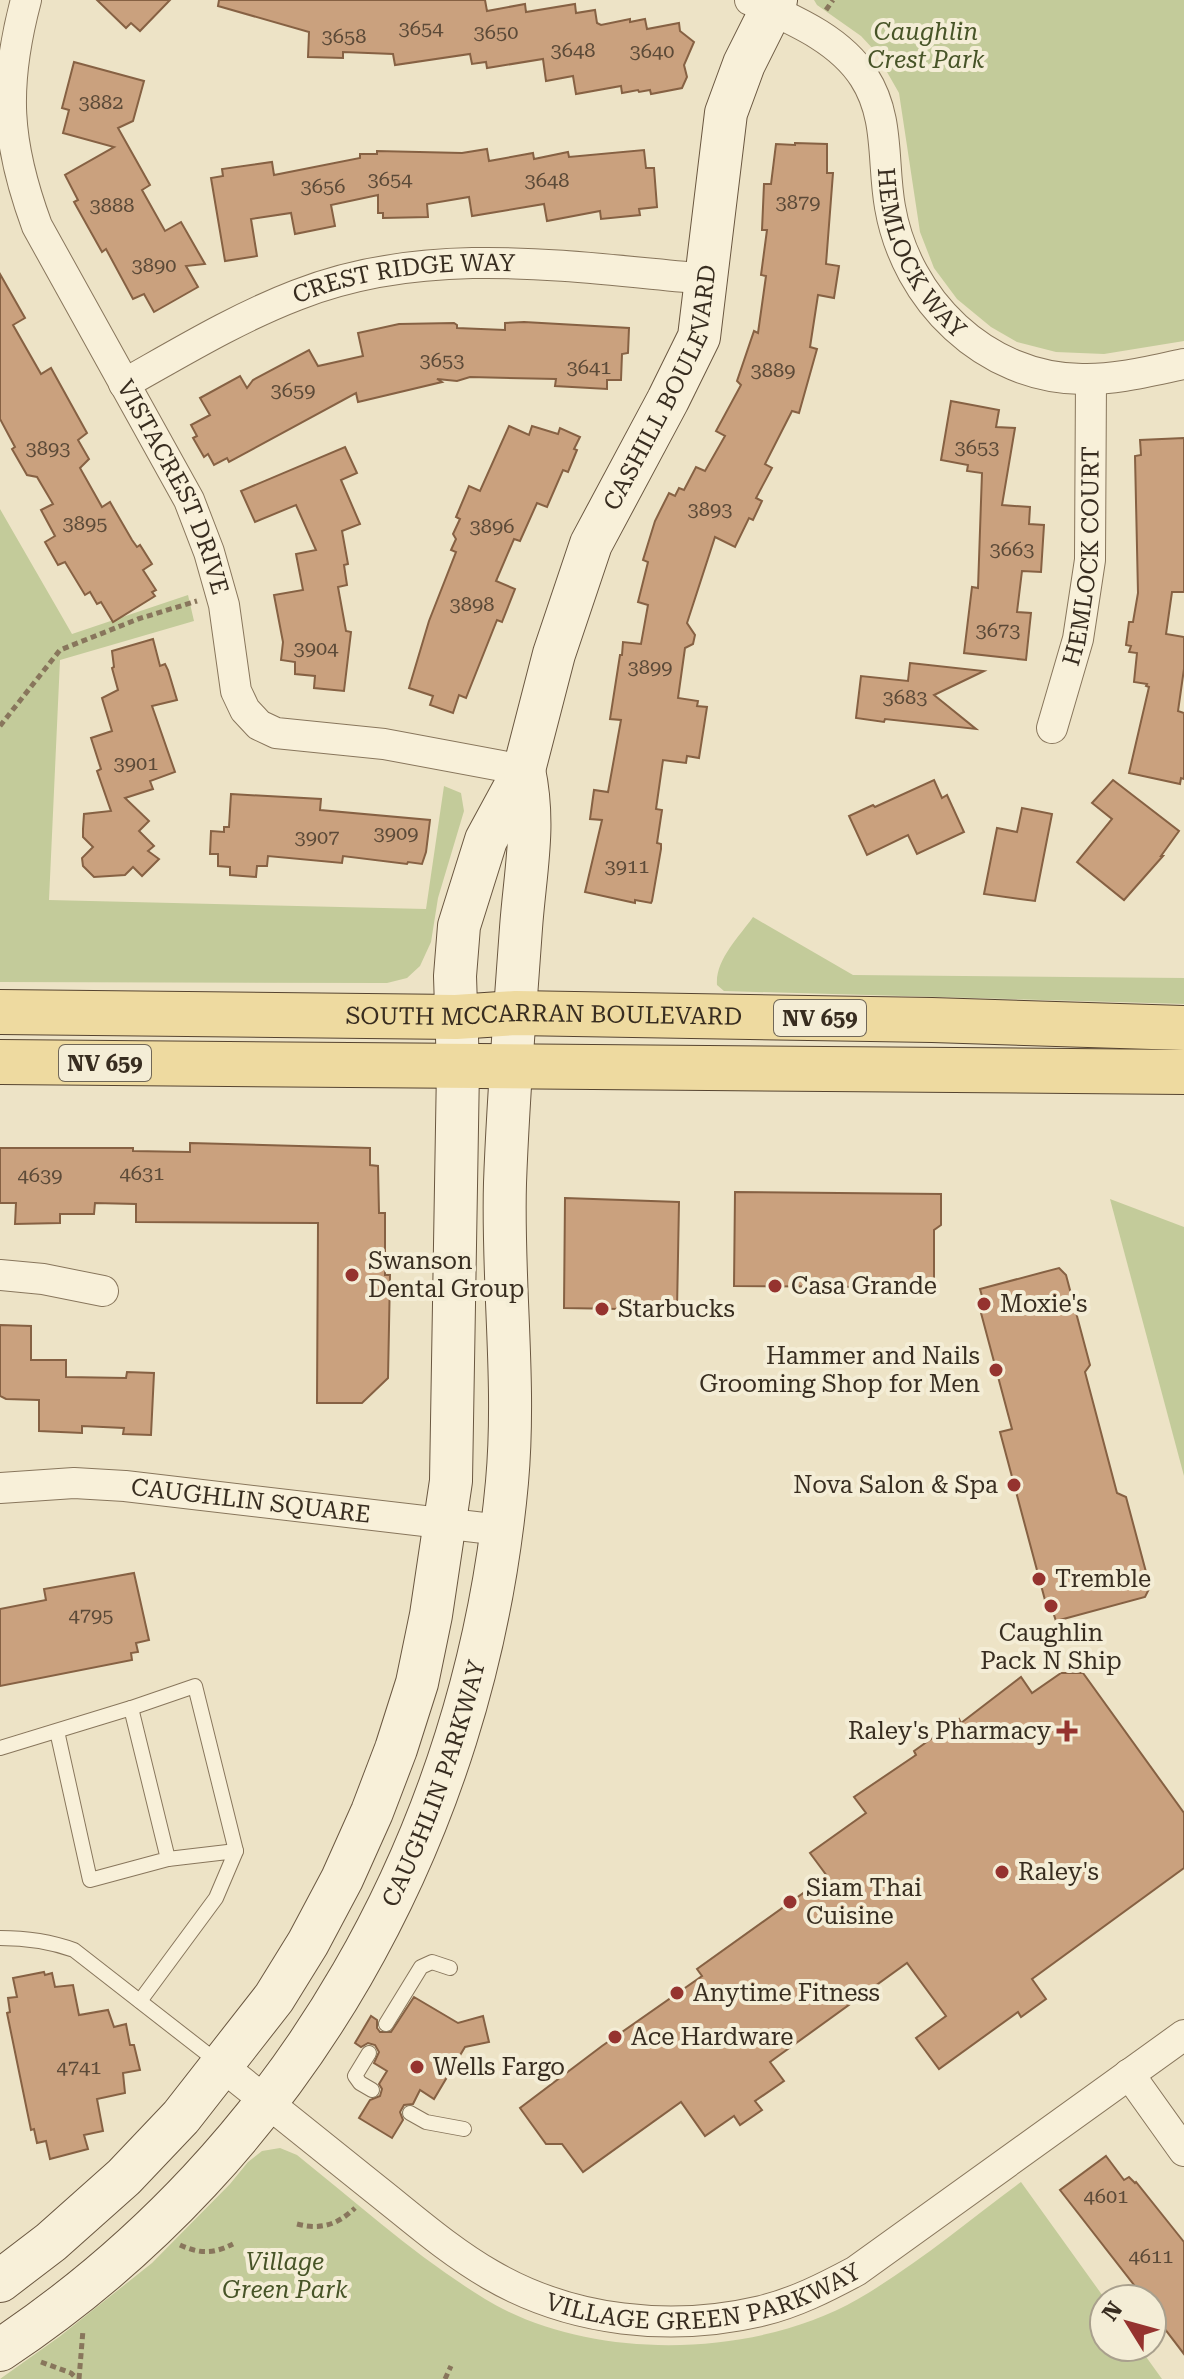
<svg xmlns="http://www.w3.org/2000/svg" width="1184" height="2379" viewBox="0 0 1184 2379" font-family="'Roboto Serif',serif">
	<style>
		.green { fill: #c3cb9a }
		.building { fill: #caa17e; stroke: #866143; stroke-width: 2 }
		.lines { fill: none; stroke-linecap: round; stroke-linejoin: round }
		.lane-casing { stroke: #88765c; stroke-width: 16 }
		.street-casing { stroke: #88765c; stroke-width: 32 }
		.secondary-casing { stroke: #6a5740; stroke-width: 44 }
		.primary-casing { stroke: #564430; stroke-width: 46 }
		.path { stroke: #88765c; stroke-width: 5; stroke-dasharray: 6 4; stroke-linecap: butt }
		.lane { stroke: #f8f0d9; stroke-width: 14 }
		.street { stroke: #f8f0d9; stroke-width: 30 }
		.secondary { stroke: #f8f0d9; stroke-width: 42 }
		.primary { stroke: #eedaa0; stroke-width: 44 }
		.poi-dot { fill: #95332f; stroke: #f4edd6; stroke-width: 3 }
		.labels { text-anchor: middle; stroke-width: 8; stroke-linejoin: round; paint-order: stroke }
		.number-label { font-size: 20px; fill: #5c4a38 }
		.shield { fill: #f4edd6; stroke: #706757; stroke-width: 2 }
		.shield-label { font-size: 22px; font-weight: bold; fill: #382d20 }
		.park-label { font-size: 24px; font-style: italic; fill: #475427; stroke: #f4edd6 }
		.street-label { font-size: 24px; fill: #382d20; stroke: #f4edd6 }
		.poi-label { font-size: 24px; fill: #382d20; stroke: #f4edd6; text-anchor: start }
	</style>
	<rect width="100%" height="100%" fill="#ede3c6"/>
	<!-- green -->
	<g class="green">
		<polygon points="814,0 1184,0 1184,341 1104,354 1056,352 1017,342 991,327 957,299 934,268 920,232 899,93 875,51 861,36 817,5"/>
		<polygon points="0,509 72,634 188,595 194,621 60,660 49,900 426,909 444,786 461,793 464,811 438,898 431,942 420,966 407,978 387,983 0,982"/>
		<path d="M753 917 853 975 1184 978V1004L724 991 717 985C715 960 739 937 753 917Z"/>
		<polygon points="1110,1199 1184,1227 1184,1476"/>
		<path d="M280 2148 297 2155C358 2204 418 2258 485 2299 588 2362 754 2359 858 2299 915 2266 968 2221 1021 2182L1105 2299 1104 2347H1139L1162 2379H0L59 2337 152 2263 230 2184 248 2162 262 2151Z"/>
	</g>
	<!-- building -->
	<g class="building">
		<polygon points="97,0 170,0 140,31 131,23 126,28"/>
		<polygon points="219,0 485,0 487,11 525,4 526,12 575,4 576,13 595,10 597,23 601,25 630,19 630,22 645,19 647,29 679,23 680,31 694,42 684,65 687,77 682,88 651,94 650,90 639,92 638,90 622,93 621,86 576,94 573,76 546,81 543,59 487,68 486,62 472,64 470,54 395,65 393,54 343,52 343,58 308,57 309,32 218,6"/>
		<polygon points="74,62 144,81 133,121 118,128 150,185 142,190 165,231 181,222 205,264 186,266 198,287 154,312 144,294 133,299 106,249 102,252 74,202 78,200 65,175 114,147 63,133 69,110 62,108"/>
		<polygon points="795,143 827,144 827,173 833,173 826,264 839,266 834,298 818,295 810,347 817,349 799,413 792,411 765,464 772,468 756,498 762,501 753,520 749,518 735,547 715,537 687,623 695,635 693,644 685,648 678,698 698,701 697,706 707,707 699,758 687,756 686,763 663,760 656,809 662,810 657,843 661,844 661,849 652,901 651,903 635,900 635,903 585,892 602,820 590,819 594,790 608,792 621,720 610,719 620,655 622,655 623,642 641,644 648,605 638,602 648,562 643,560 655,521 669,493 675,496 679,488 684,490 696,467 705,471 725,436 716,431 741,385 737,381 754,331 758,333 766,276 761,275 767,230 762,230 764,184 771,184 776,144 795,145"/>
		<polygon points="487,149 489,161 533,153 534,159 568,152 569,157 644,150 646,168 654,168 657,207 639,209 640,215 601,219 600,211 547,221 544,204 472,216 469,197 427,204 428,217 383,218 383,213 378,213 378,195 331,205 335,226 295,234 291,213 251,219 257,256 225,261 211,178 223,176 222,169 272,162 274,175 360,158 360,154 377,154 377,151 462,153"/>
		<polygon points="0,274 25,318 13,325 41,374 51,368 87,433 78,440 89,459 80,468 102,507 110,502 132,540 137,547 140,545 152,564 143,570 156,590 152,592 155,596 113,622 101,602 97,604 90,592 85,595 65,562 58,565 45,542 55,536 41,510 53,504 37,477 27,475 12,449 15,447 0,419"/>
		<polygon points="524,322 629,328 628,353 622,354 621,380 607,380 607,389 555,386 556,379 470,377 457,381 437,379 442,382 358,402 356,393 229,462 227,458 214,465 208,454 204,457 193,438 197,436 191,425 210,415 200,398 240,376 247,388 253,380 309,350 318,366 363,356 358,333 399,324 454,323 457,325 457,328 505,330 505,323"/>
		<polygon points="951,401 999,410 996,427 1015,428 1002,505 1030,507 1029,524 1044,525 1041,572 1022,571 1017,612 1031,613 1026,660 964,653 972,587 978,588 982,473 967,471 968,465 941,460"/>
		<polygon points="509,426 529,435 532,426 558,434 560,428 580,437 574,449 577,450 568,472 563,470 547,507 537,503 520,541 514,539 496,581 515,589 502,622 497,620 466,698 459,695 453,713 430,705 433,696 409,688 429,621 456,552 451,550 456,539 453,534 460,519 456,517 469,486 480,491"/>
		<polygon points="1184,438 1184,592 1172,592 1166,634 1184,637 1184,669 1178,711 1184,713 1184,779 1181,778 1180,784 1129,773 1149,687 1146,686 1147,684 1134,682 1137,653 1129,652 1131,646 1126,645 1129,622 1133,622 1138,593 1135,456 1141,455 1140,440"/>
		<polygon points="345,447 357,473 341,480 360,524 342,531 348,564 344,565 347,585 338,587 346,631 351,632 344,691 314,688 315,676 295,674 295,662 281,660 283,642 274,595 303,590 296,554 316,550 296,505 255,522 241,491"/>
		<polygon points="153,639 160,666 165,664 168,670 177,700 152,706 175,772 150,781 153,789 125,798 149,821 139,831 154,846 148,851 159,859 142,876 133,867 125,875 94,877 83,866 82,858 93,847 83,837 83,829 84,814 111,811 97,771 101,769 91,738 112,731 102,698 118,690 112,668 114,667 112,651"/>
		<polygon points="910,663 984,671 934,695 976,729 885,719 884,722 856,718 861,676 908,681"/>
		<polygon points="934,780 942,798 947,795 964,832 917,854 908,835 867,855 849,816 873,805 875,807"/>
		<polygon points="1113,780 1179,831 1161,856 1163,856 1124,900 1077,862 1112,819 1092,803"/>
		<polygon points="231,794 321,799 320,810 430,820 426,852 422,864 408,862 407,864 343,856 342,863 268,856 267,866 257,866 256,877 230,875 230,867 218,866 218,854 210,854 211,831 224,832 224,827 229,827"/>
		<polygon points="1022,808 1052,814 1035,901 984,894 997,828 1017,832"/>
		<polygon points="190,1143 370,1148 370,1165 378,1166 379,1213 385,1213 385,1275 390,1275 388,1378 362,1403 317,1403 318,1223 136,1222 136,1204 95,1203 94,1214 60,1214 60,1223 15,1224 16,1203 0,1203 0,1148 133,1148 133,1151 190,1152"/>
		<polygon points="735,1192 941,1194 941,1225 934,1230 934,1284 910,1284 908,1287 734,1286"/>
		<polygon points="565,1198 679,1202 677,1310 564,1308"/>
		<polygon points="1059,1268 1066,1275 1090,1365 1085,1372 1117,1493 1126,1497 1150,1587 1145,1597 1056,1621 1050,1603 1045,1600 1000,1432 1012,1429 981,1313 985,1307 980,1289"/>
		<polygon points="0,1325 31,1326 31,1360 66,1360 66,1377 126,1378 127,1372 154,1373 151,1435 123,1434 124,1428 82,1426 82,1433 39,1431 39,1400 6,1399 0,1396"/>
		<polygon points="134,1573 149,1640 136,1643 138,1652 131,1653 132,1660 0,1686 0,1609 46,1600 44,1589"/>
		<polygon points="1061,1673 1083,1673 1184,1813 1184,1868 1032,1979 1046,1999 1021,2017 1018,2012 939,2069 916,2038 946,2016 907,1963 770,2062 784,2081 755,2101 762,2110 740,2125 734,2116 705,2136 681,2102 583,2172 562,2144 546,2144 520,2108 602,2046 702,1976 697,1969 827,1876 810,1853 866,1813 854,1797 916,1755 914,1751 959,1719 961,1723 1021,1677 1032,1693"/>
		<polygon points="44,1972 45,1975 52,1973 55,1987 73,1985 79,2015 108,2010 114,2027 126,2024 130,2045 134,2045 140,2070 123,2073 125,2093 97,2099 103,2131 84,2135 88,2149 50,2159 46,2141 37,2143 34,2129 31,2130 7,2013 10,2012 8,1998 17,1997 13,1978"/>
		<polygon points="414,1997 458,2023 483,2016 489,2042 465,2047 434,2099 420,2090 413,2104 404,2105 400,2112 403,2120 392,2138 359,2118 370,2100 380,2096 382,2089 379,2084 387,2071 374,2063 379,2052 375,2045 368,2043 361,2047 355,2043 371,2016 377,2020 377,2028 380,2032 391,2032"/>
		<polygon points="1106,2156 1124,2180 1129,2177 1135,2183 1136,2182 1184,2242 1184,2354 1155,2316 1152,2299 1145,2299 1060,2190"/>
	</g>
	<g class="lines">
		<defs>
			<g id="lane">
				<polyline points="131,1708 195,1686 236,1851"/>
				<polyline points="0,1748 131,1708 168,1859 90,1880 57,1731"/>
				<path d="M0 1938C26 1938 49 1941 74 1950L219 2063"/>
				<polyline points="140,2001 216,1898 236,1851 168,1859"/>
				<polyline points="386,2024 421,1967 432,1962 450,1968"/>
				<polyline points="369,2053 355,2076 360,2083 372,2090"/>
				<polyline points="410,2113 426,2122 464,2129"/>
			</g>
			<g id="street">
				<path id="s1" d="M26 0C3 87 6 142 37 226L189 500 209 552 224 605 236 691 245 710 259 725 276 733 384 744 524 770"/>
				<path id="s2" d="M750 0C791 19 839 38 864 77 890 117 882 163 890 207 906 300 985 378 1082 379 1116 380 1150 371 1184 364"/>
				<path id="s3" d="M124 384C181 352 237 318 297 295 429 243 570 267 706 279"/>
				<path id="s4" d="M1052 728 1078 639 1090 560 1091 379"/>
				<polyline points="0,1275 43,1279 103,1291"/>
				<path id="s5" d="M0 1488 74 1483 125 1486 501 1530"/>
				<path id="s6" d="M222 2066C273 2107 323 2147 374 2188 412 2218 449 2251 491 2275 572 2322 671 2332 761 2311 795 2303 826 2287 856 2271L1184 2035"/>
				<polyline points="1129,2074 1184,2151"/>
			</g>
			<g id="secondary">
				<path id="s7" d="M0 2281 51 2242 124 2177 181 2117 274 1998 308 1943 342 1879 372 1812 396 1749 417 1683 431 1615 451 1481 458 1068 455 976 459 926 486 840 524 770 554 654 591 544 668 400 699 337 726 113 744 64 776 0"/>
				<path id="s8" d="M0 2350C295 2154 475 1833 507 1482 516 1382 502 1282 505 1183 508 1098 515 1012 521 928 525 872 536 826 524 770"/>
			</g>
			<g id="primary">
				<path id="s9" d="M0 1012 456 1017 516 1013 932 1020 1184 1028"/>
				<polyline points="0,1062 1184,1072"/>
			</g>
		</defs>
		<!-- lane casing -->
		<use href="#lane" class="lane-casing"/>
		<!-- street casing -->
		<use href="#street" class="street-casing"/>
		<!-- secondary casing -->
		<use href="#secondary" class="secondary-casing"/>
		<!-- primary casing -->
		<use href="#primary" class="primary-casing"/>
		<!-- path -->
		<g class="path">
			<polyline points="826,10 833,0"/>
			<polyline points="0,726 60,650 138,619 197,601"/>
			<path d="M297 2224C321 2230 337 2225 355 2208"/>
			<path d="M180 2245C200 2254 213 2254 233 2244"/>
			<polyline points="41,2362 71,2373 77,2379"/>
			<polyline points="79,2379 83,2330"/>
			<polyline points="445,2379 451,2366"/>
		</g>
		<!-- lane -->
		<use href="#lane" class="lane"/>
		<!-- street -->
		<use href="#street" class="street"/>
		<!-- secondary -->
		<use href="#secondary" class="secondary"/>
		<!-- primary -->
		<use href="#primary" class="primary"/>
	</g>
	<!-- markers -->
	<g class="poi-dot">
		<circle cx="352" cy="1275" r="8"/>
		<circle cx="775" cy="1286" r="8"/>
		<circle cx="984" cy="1304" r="8"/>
		<circle cx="602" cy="1309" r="8"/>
		<circle cx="996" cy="1370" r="8"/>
		<circle cx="1014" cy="1485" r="8"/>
		<circle cx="1039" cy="1579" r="8"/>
		<circle cx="1051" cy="1606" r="8"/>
		<path d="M1063 1719h8v8h8v8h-8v8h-8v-8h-8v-8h8z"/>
		<circle cx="1002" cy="1872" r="8"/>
		<circle cx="790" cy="1902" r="8"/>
		<circle cx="677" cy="1993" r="8"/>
		<circle cx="615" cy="2037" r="8"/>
		<circle cx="417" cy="2067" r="8"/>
	</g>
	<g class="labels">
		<!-- number labels -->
		<g class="number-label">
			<text x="421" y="35">3654</text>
			<text x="496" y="39">3650</text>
			<text x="344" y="43">3658</text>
			<text x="573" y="57">3648</text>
			<text x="652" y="58">3640</text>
			<text x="101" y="109">3882</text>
			<text x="390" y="186">3654</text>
			<text x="547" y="187">3648</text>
			<text x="323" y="193">3656</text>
			<text x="798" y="209">3879</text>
			<text x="112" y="212">3888</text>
			<text x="154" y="272">3890</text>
			<text x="442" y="367">3653</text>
			<text x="589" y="374">3641</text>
			<text x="773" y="377">3889</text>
			<text x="293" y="397">3659</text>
			<text x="977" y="454">3653</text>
			<text x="48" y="455">3893</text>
			<text x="710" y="516">3893</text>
			<text x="85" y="530">3895</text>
			<text x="492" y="533">3896</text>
			<text x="1012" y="556">3663</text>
			<text x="472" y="611">3898</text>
			<text x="998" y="637">3673</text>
			<text x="316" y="655">3904</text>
			<text x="650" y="674">3899</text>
			<text x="905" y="704">3683</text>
			<text x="136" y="770">3901</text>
			<text x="396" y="840">3909</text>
			<text x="317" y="844">3907</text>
			<text x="627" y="873">3911</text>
			<text x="142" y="1180">4631</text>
			<text x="40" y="1182">4639</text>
			<text x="91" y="1622">4795</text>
			<text x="79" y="2074">4741</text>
			<text x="1106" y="2203">4601</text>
			<text x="1151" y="2263">4611</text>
		</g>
		<!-- shield labels -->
		<g class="shield">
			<rect x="774" y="1000" width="92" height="36" rx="6"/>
			<rect x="59" y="1045" width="92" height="36" rx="6"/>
		</g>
		<g class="shield-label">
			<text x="820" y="1026">NV 659</text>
			<text x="105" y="1071">NV 659</text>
		</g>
		<!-- park labels -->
		<g class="park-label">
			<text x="926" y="40">Caughlin<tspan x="926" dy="28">Crest Park</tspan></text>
			<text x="285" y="2270">Village<tspan x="285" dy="28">Green Park</tspan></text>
		</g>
		<!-- street labels -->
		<g class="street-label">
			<text dy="8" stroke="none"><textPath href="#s2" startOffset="328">HEMLOCK WAY</textPath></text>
			<text dy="8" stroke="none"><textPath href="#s3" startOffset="304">CREST RIDGE WAY</textPath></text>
			<text dy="8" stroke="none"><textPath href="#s7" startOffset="2082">CASHILL BOULEVARD</textPath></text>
			<text dy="8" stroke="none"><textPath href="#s1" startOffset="526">VISTACREST DRIVE</textPath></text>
			<text dy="8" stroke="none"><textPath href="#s4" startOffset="176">HEMLOCK COURT</textPath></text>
			<text dy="8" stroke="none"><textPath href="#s9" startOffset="544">SOUTH MCCARRAN BOULEVARD</textPath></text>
			<text dy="8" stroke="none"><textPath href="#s5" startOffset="252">CAUGHLIN SQUARE</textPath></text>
			<text dy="8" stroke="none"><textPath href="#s8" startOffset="728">CAUGHLIN PARKWAY</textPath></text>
			<text dy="8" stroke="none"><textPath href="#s6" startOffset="564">VILLAGE GREEN PARKWAY</textPath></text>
		</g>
		<!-- poi labels -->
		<g class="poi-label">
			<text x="368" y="1269">Swanson<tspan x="368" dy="28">Dental Group</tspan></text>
			<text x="791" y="1294">Casa Grande</text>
			<text x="1000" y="1312">Moxie's</text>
			<text x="618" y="1317">Starbucks</text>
			<text x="980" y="1364" text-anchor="end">Hammer and Nails<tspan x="980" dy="28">Grooming Shop for Men</tspan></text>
			<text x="998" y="1493" text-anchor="end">Nova Salon &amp; Spa</text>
			<text x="1055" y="1587">Tremble</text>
			<text x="1051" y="1641" text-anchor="middle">Caughlin<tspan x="1051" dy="28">Pack N Ship</tspan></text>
			<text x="1051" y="1739" text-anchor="end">Raley's Pharmacy</text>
			<text x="1018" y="1880">Raley's</text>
			<text x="806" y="1896">Siam Thai<tspan x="806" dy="28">Cuisine</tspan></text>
			<text x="693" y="2001">Anytime Fitness</text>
			<text x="631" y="2045">Ace Hardware</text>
			<text x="433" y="2075">Wells Fargo</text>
		</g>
	</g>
	<!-- north arrow -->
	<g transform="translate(1128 2323) rotate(307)"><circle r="38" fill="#f4edd6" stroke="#a9a08d" stroke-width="2"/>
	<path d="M0-6L14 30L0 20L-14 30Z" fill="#95332f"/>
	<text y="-12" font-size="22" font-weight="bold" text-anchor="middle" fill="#382d20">N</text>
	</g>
</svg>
